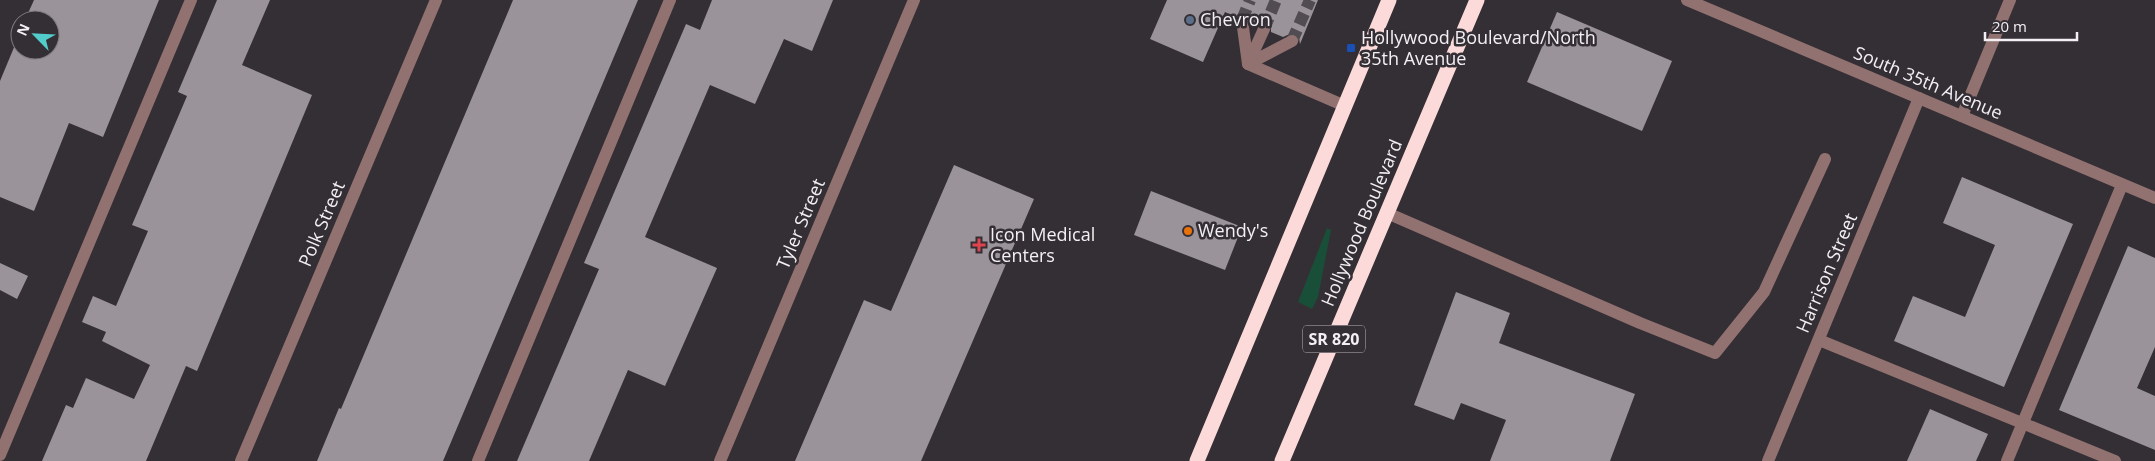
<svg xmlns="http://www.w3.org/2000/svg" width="2155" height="461" viewBox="0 0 2155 461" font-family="'Open Sans',sans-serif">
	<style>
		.green { fill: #194e39 }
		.building { fill: #9a9399 }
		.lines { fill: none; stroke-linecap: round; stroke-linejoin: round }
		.minor-tunnel { stroke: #514c51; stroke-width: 12; stroke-dasharray: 12 6; stroke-linecap: butt }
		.minor { stroke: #927271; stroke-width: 12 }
		.highway { stroke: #fbdad9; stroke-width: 15 }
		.service-dot { fill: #5c6f8a; stroke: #342f34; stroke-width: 2 }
		.transit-dot { fill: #1a4fb4; stroke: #342f34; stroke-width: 2 }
		.food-dot { fill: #e8710a; stroke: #342f34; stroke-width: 2 }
		.health-dot { fill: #e0444e; stroke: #342f34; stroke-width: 2 }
		.labels { text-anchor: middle; stroke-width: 5; stroke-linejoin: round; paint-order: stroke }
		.shield { fill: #342f34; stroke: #bab5ba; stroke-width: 1 }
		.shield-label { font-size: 16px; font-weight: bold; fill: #f3eff3 }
		.poi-label { font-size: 18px; fill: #f3eff3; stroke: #342f34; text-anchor: start }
		.street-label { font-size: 18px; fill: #f3eff3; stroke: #342f34 }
	</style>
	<rect width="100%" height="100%" fill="#342f34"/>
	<!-- green -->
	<polygon class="green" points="1327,228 1331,230 1318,297 1312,309 1298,302"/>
	<!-- building -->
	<g class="building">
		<polygon points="34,0 159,0 103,137 69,123 34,211 0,197 0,81 20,33 20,50 50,50 50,20 25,20"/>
		<polygon points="217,0 270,0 242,65 312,95 197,371 186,366 146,461 42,461 66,405 73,408 86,378 134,399 150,365 102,341 106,332 82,322 93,296 116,306 148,231 132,225 187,96 178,92"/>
		<polygon points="513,0 638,0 443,461 317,461 339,408 341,409"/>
		<polygon points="712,0 833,0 812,51 784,39 755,104 710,85 645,237 717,268 665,386 628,370 589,461 517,461 599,269 584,263 686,24 700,30"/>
		<polygon points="1167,0 1318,0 1300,44 1299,38 1296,34 1292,33 1283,37 1271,32 1271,25 1267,21 1260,22 1256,26 1251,24 1249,15 1246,13 1240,12 1235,17 1225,12 1203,62 1150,39"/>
		<polygon points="1557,12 1672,61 1642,131 1527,82"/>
		<polygon points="954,165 1034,199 921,461 795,461 864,300 891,311"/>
		<polygon points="1962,177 2073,224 2004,387 1894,341 1913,296 1965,317 1995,245 1943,223"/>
		<polygon points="1151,191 1242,227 1225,270 1134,235"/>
		<polygon points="2128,246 2155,258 2155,347 2137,388 2155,396 2155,450 2059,410"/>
		<polygon points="0,263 28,276 17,299 0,290"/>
		<polygon points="1456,292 1510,313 1499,343 1635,394 1610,461 1490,461 1506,420 1461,403 1454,420 1414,405"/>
		<polygon points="1930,409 1988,434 1976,461 1907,461"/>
	</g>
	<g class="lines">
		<!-- minor-tunnel -->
		<g class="minor-tunnel">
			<polyline points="1242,20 1250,0"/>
			<polyline points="1264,29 1276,0"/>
			<polyline points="1292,41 1310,0"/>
		</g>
		<!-- minor -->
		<g class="minor">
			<polyline points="1687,0 2155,198"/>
			<polyline points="1242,20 1248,64 1292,41"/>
			<polyline points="1264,29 1248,64 1345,106"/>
			<polyline points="1962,116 2010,0"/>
			<polyline points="1387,213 1640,323 1715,353 1764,292 1825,159"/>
			<polyline points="1819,340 2115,461"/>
			<polyline points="0,455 191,0"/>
			<polyline points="241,461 436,0"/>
			<polyline points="478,461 670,0"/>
			<polyline points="720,461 914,0"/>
			<polyline points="1768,461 1919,98"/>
			<polyline points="2007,461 2122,185"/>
		</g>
		<!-- highway -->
		<g class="highway">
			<polyline points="1197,461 1389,0"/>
			<polyline points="1282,461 1477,0"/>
		</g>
	</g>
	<!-- markers -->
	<circle class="service-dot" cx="1190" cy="20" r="5"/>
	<rect class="transit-dot" x="1346" y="43" width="10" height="10" rx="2.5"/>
	<circle class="food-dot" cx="1188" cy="231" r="5"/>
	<path class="health-dot" d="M976.5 237.5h5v5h5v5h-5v5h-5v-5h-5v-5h5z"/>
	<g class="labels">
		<!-- shield labels -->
		<rect class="shield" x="1303" y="325.5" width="62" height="27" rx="4"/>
		<g class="shield-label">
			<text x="1334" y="345">SR 820</text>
		</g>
		<!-- poi labels -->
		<g class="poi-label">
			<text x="1200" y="26">Chevron</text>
			<text x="1361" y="44">Hollywood Boulevard/North<tspan x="1361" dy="21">35th Avenue</tspan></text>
			<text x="1198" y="237">Wendy's</text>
			<text x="990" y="241">Icon Medical<tspan x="990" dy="21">Centers</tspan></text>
		</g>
		<!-- street labels -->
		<g class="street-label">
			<text transform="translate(1928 83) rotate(23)" y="6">South 35th Avenue</text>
			<text transform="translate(1362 223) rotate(-67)" y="6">Hollywood Boulevard</text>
			<text transform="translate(322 224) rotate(-67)" y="6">Polk Street</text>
			<text transform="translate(801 224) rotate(-67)" y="6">Tyler Street</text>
			<text transform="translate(1827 273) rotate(-67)" y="6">Harrison Street</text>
		</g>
	</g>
	<!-- north arrow -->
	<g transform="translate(35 35) rotate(294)"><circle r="24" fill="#342f34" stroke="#807c80"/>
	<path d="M0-4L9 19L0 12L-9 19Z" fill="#53cdcb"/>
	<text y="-8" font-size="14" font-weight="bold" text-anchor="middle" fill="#f3eff3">N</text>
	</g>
	<!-- scale -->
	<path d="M1985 32v8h92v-8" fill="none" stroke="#f3eff3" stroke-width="2.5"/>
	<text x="1992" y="32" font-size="15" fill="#f3eff3" stroke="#342f34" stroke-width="4" paint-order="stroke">20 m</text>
</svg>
